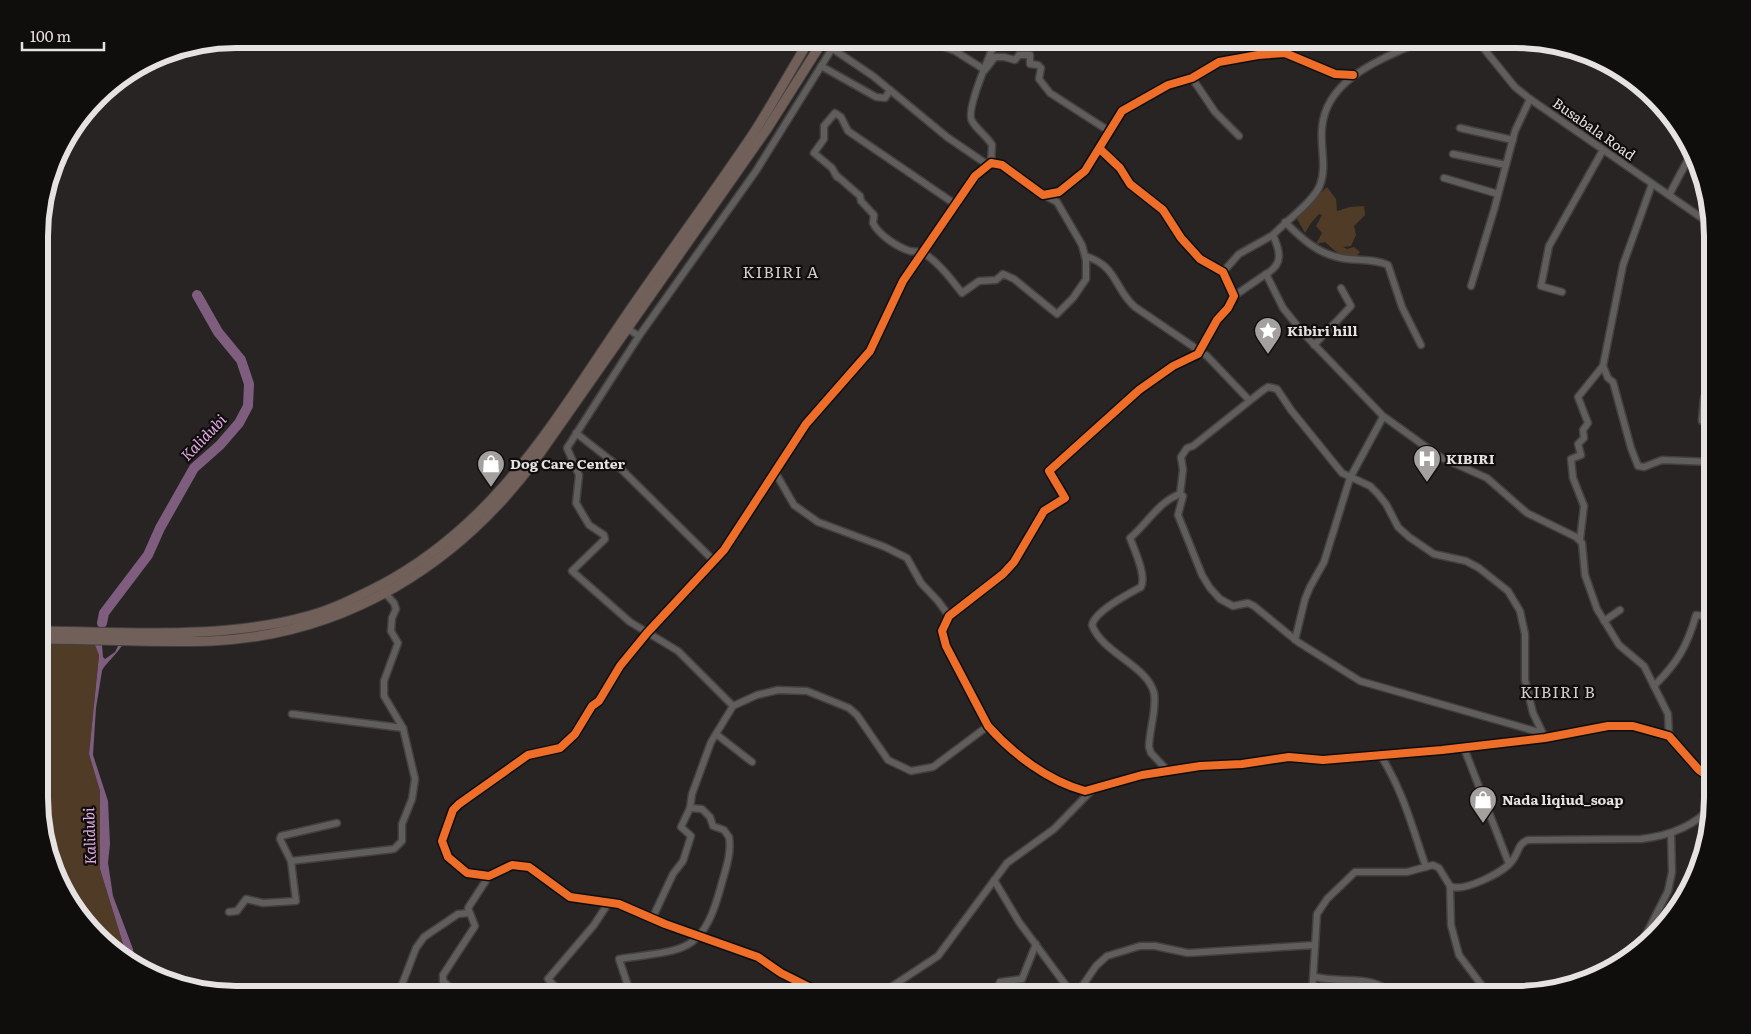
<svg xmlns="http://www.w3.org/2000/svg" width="1751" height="1034" viewBox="0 0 1751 1034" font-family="Literata,serif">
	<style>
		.green { fill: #503b26 }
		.water { fill: #7e5d7f }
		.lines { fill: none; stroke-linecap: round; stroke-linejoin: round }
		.river { stroke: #7e5d7f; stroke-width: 10 }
		.minor-casing { stroke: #444040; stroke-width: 9 }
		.highway-casing { stroke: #444040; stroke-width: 11 }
		.minor { stroke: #605d5d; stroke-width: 6 }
		.highway { stroke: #716059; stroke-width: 9 }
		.cycleway-casing { stroke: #100d0d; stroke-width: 11 }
		.cycleway { stroke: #ee6e29; stroke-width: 8 }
		.labels { text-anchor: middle; stroke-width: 4.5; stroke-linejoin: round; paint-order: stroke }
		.street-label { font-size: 14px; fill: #e7e2e2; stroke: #100d0d }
		.poi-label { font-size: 14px; font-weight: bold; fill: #e7e2e2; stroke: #100d0d; text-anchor: start }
		.water-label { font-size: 15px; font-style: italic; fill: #e3abe5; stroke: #100d0d }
		.quarter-label { font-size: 16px; letter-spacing: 1px; fill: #d6cece; stroke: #100d0d }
		.rim { fill: none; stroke: #e7e2e2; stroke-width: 6 }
	</style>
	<rect width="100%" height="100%" fill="#282424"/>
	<!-- green -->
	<g class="green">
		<path d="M1327 187 1336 199 1337 211 1350 207 1364 206 1365 215 1354 226 1356 235 1351 246 1343 247 1347 249 1354 247 1360 252 1355 258C1337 255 1337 252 1325 242L1316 244 1322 233 1316 226 1322 215 1319 214 1311 223 1305 233 1296 217Z"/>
		<polygon points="40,643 95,645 99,654 89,754 100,791 100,869 128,960 72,908 40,824"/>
	</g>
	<!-- water -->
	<path class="water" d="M119 644H123C118 653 104 665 102 671L96 708 93 755 108 801 110 844 108 863 113 896 133 949 136 968 128 960 100 869V791L89 754 99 655 95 645H102L103 657 105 659 115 652Z"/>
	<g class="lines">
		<!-- river -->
		<polyline class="river" points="102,623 104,613 148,555 160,528 194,468 220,445 239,423 248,406 249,384 241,360 218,332 197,295"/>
		<defs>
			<g id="minor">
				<polyline points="924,39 955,51 985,70 995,57 1004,57 1015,60 1019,55 1030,55 1030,64 1038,65 1041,68 1039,79 1050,93 1109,131"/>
				<polyline points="1243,39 1254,50"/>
				<path d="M1426 39C1385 58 1326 77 1322 128 1320 147 1327 167 1320 185 1315 200 1285 222 1273 235 1280 251 1284 264 1266 274L1283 308 1304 334 1383 416 1440 457 1487 478 1527 513 1576 537 1582 543 1585 575 1597 609 1619 645 1644 666 1668 714 1669 736"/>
				<polyline points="1476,39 1515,87 1530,99 1712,225"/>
				<polyline points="1251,47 1277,39"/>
				<polyline points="833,49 873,76 947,137 988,165"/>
				<polyline points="821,66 876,97 885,98 890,90"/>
				<polyline points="1192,78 1215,112 1239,136"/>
				<polyline points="1460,128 1513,140"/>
				<path d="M1100 149 1120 168 1130 184 1163 210 1181 238 1200 259 1223 272 1234 296 1228 308 1217 320 1198 354 1173 366 1139 390 1049 471 1065 498 1044 511 1014 562 1003 574 949 616 942 631 946 646 988 726C1013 754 1048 781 1085 791L1142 775 1200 766 1242 764 1289 757 1323 760 1442 750 1545 738 1608 726H1633L1669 736 1699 770 1712 779"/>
				<polyline points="1453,154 1506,165"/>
				<path d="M991 163 992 145C987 136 977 130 972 121 965 110 991 52 997 39"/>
				<path d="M836 175 860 196 861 201 874 215 873 223C879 235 897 247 910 251 915 252 920 251 925 254 940 264 951 279 962 293L979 281 996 280 1003 274 1014 279 1057 314 1073 298 1086 279V260L1082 245 1057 202 1044 195"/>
				<polyline points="837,177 832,168 814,153 824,139 824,126 835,113 841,117 848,131 955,204"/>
				<polyline points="1444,178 1498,194"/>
				<polyline points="1669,195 1691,154"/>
				<path d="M1285 222C1301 238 1318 254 1341 258 1356 261 1374 258 1388 265L1402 307 1421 345"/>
				<path d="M1085 256C1118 266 1114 289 1135 307L1207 356 1249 400"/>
				<polyline points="1223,272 1239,254 1273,235"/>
				<polyline points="1471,286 1494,210 1515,131 1530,99"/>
				<polyline points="1562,292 1541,286 1549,246 1603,150"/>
				<polyline points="1234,296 1266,274"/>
				<polyline points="628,329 639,336 567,448 579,475 576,503 589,525 604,535 605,539 572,571 630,622 678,651 733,706"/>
				<polyline points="639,336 756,171 838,39"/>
				<polyline points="1314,345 1351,306 1341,288"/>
				<polyline points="1603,366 1608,378 1613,382 1631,448 1638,466 1644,467 1662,460 1712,462"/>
				<polyline points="1712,398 1704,398 1702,419 1702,421 1712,424"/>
				<polyline points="576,433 618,466 714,561"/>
				<polyline points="775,472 794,505 818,522 885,547 907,558 921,583 938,601 949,616"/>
				<polyline points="1580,540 1584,506 1573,478 1571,459 1581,455 1578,444 1584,438 1583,430 1588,423 1578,397 1603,366 1623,265 1652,184"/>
				<polyline points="1604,621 1620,610"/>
				<polyline points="1295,640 1305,599 1310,587 1324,562 1350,478 1383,417"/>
				<path d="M1654 686C1677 663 1687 647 1696 615L1712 617"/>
				<polyline points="292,714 403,728"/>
				<polyline points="1542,733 1360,681 1298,642 1254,606 1248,603 1233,606 1220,599 1210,588 1202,575 1178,515 1183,496 1180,494 1183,470 1181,457 1187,448 1193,446 1262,391 1268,387 1277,389 1291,410 1342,473 1370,486 1378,494 1386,504 1398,527 1409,537 1434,554 1466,561 1479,568 1508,591 1520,611 1525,634 1525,680 1533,713 1545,738"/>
				<polyline points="716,734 752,762"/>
				<polyline points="1464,748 1509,864"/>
				<path d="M1381 756C1404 793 1412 827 1426 867"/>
				<path d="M1168 771 1151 753 1149 747C1149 730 1157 710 1154 693 1148 666 1102 653 1092 625 1095 611 1128 594 1141 587 1147 576 1134 549 1130 538 1147 524 1158 502 1180 494"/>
				<polyline points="291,861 394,849 402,841 402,824 412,799 415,779 403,728 384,696 384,681 398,643 391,631 392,618 396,609 394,603 386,594"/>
				<polyline points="994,880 1019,922 1073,995"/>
				<polyline points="1450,886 1451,925 1459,955 1489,995"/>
				<polyline points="229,912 237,911 246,899 263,903 296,901 291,861 280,839 281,836 337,823"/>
				<polyline points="652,919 673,874 683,861 691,836 681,827 690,808 692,794 711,742 733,706 757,695 778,690 807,691 849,708 857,715 888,760 911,771 933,767 988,726"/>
				<polyline points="1638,950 1668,891 1672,872 1671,833"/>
				<path d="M1315 977C1346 984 1369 973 1395 995"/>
				<polyline points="898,983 904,995"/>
				<polyline points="398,995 416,948 424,937 458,914 469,913"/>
				<polyline points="458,995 443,981 443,975 475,926 468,908 489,876"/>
				<polyline points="563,995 548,979 594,925 609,902"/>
				<path d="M631 995 619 959C682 949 702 957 721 886 725 871 732 853 729 837L724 830 713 826 710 817 702 809 690 808"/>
				<polyline points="825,995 781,973 758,957 665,924 619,904 570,897 529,867 512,865 489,876 467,873 448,857 442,841 453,810 459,804 528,755 560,748 575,734 592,706 599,701 620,666 647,633 724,550 806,424 870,351 903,281 975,176 991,163 1002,165 1043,195 1059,192 1085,171 1122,111 1168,85 1192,78 1219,62 1258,55 1285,53 1335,74 1353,75"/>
				<polyline points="879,995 938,956 1007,863 1054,829 1092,790"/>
				<polyline points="995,995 1000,982 1022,979 1036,944"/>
				<polyline points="1076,995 1096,966 1107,956 1140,946 1155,946 1188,953 1315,945"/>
				<path d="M1312 995 1317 914 1327 899 1355 872H1407L1433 865 1439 868 1450 886C1463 893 1504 872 1512 861 1519 853 1517 844 1528 840L1641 839C1667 836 1694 827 1712 806"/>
			</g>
			<g id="highway">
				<path d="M40 631C129 632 222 640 308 616 334 609 357 597 381 585 501 521 558 414 632 307 672 249 714 192 753 134 773 103 791 70 810 39"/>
				<path d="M40 639C97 639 154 643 211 641 345 635 458 565 536 459L767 129 824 39"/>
			</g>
		</defs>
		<!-- minor casing -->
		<use href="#minor" class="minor-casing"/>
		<!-- highway casing -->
		<use href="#highway" class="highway-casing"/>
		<!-- minor -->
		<use href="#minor" class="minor"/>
		<!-- highway -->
		<use href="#highway" class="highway"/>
		<defs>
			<g id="cycleway">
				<path d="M1100 149 1120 168 1130 184 1163 210 1181 238 1200 259 1223 272 1234 296 1228 308 1217 320 1198 354 1173 366 1139 390 1049 471 1065 498 1044 511 1014 562 1003 574 949 616 942 631 946 646 988 726C1013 754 1048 781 1085 791L1142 775 1200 766 1242 764 1289 757 1323 760 1442 750 1545 738 1608 726H1633L1669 736 1699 770 1712 779"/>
				<polyline points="825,995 781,973 758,957 665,924 619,904 570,897 529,867 512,865 489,876 467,873 448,857 442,841 453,810 459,804 528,755 560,748 575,734 592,706 599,701 620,666 647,633 724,550 806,424 870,351 903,281 975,176 991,163 1002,165 1043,195 1059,192 1085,171 1122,111 1168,85 1192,78 1219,62 1258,55 1285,53 1335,74 1353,75"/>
			</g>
		</defs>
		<!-- cycleway casing -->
		<use href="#cycleway" class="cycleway-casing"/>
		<!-- cycleway -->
		<use href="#cycleway" class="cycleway"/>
	</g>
	<!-- icons -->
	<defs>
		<symbol id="sight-pin" viewBox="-11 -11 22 30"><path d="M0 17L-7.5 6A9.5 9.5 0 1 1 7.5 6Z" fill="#a4a0a0" stroke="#100d0d"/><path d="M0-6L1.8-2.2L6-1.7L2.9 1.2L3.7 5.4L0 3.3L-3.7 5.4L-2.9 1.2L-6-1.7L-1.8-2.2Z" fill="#fff"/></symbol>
		<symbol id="hospital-pin" viewBox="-11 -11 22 30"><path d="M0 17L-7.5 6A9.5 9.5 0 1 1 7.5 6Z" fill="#a4a0a0" stroke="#100d0d"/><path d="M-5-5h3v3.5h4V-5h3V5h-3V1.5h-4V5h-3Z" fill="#fff"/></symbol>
		<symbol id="shop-pin" viewBox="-11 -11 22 30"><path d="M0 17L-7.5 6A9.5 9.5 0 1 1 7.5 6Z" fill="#a4a0a0" stroke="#100d0d"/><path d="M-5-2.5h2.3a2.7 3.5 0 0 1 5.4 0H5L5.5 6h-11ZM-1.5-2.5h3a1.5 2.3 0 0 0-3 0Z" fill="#fff"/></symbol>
	</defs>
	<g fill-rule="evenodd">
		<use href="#sight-pin" x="1252" y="315" width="32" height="43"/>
		<use href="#hospital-pin" x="1411" y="443" width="32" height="43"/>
		<use href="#shop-pin" x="475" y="448" width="32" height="43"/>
		<use href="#shop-pin" x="1467" y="784" width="32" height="43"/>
	</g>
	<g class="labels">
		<!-- street labels -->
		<g class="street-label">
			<text transform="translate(1594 129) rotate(35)" y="5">Busabala Road</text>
		</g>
		<!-- poi labels -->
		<g class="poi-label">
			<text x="1287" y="336">Kibiri hill</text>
			<text x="1446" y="464">KIBIRI</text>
			<text x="510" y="469">Dog Care Center</text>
			<text x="1502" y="805">Nada liqiud_soap</text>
		</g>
		<!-- water labels -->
		<g class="water-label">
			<text transform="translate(204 438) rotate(-46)" y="5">Kalidubi</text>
			<text transform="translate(90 836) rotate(-92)" y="5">Kalidubi</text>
		</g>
		<!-- quarter labels -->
		<g class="quarter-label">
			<text x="781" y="278">KIBIRI A</text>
			<text x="1558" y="698">KIBIRI B</text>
		</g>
	</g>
	<!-- crop -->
	<path d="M0 0H1751V1034H0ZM236 48H1516A188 188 0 0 1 1704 236V798A188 188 0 0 1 1516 986H236A188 188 0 0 1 48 798V236A188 188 0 0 1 236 48Z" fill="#100d0d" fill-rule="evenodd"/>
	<path class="rim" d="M236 48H1516A188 188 0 0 1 1704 236V798A188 188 0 0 1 1516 986H236A188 188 0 0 1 48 798V236A188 188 0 0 1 236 48Z"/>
	<!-- scale -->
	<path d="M22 42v8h82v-8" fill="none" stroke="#e7e2e2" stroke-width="2.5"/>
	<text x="30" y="42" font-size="15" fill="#e7e2e2" stroke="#100d0d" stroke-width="4" paint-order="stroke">100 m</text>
</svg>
